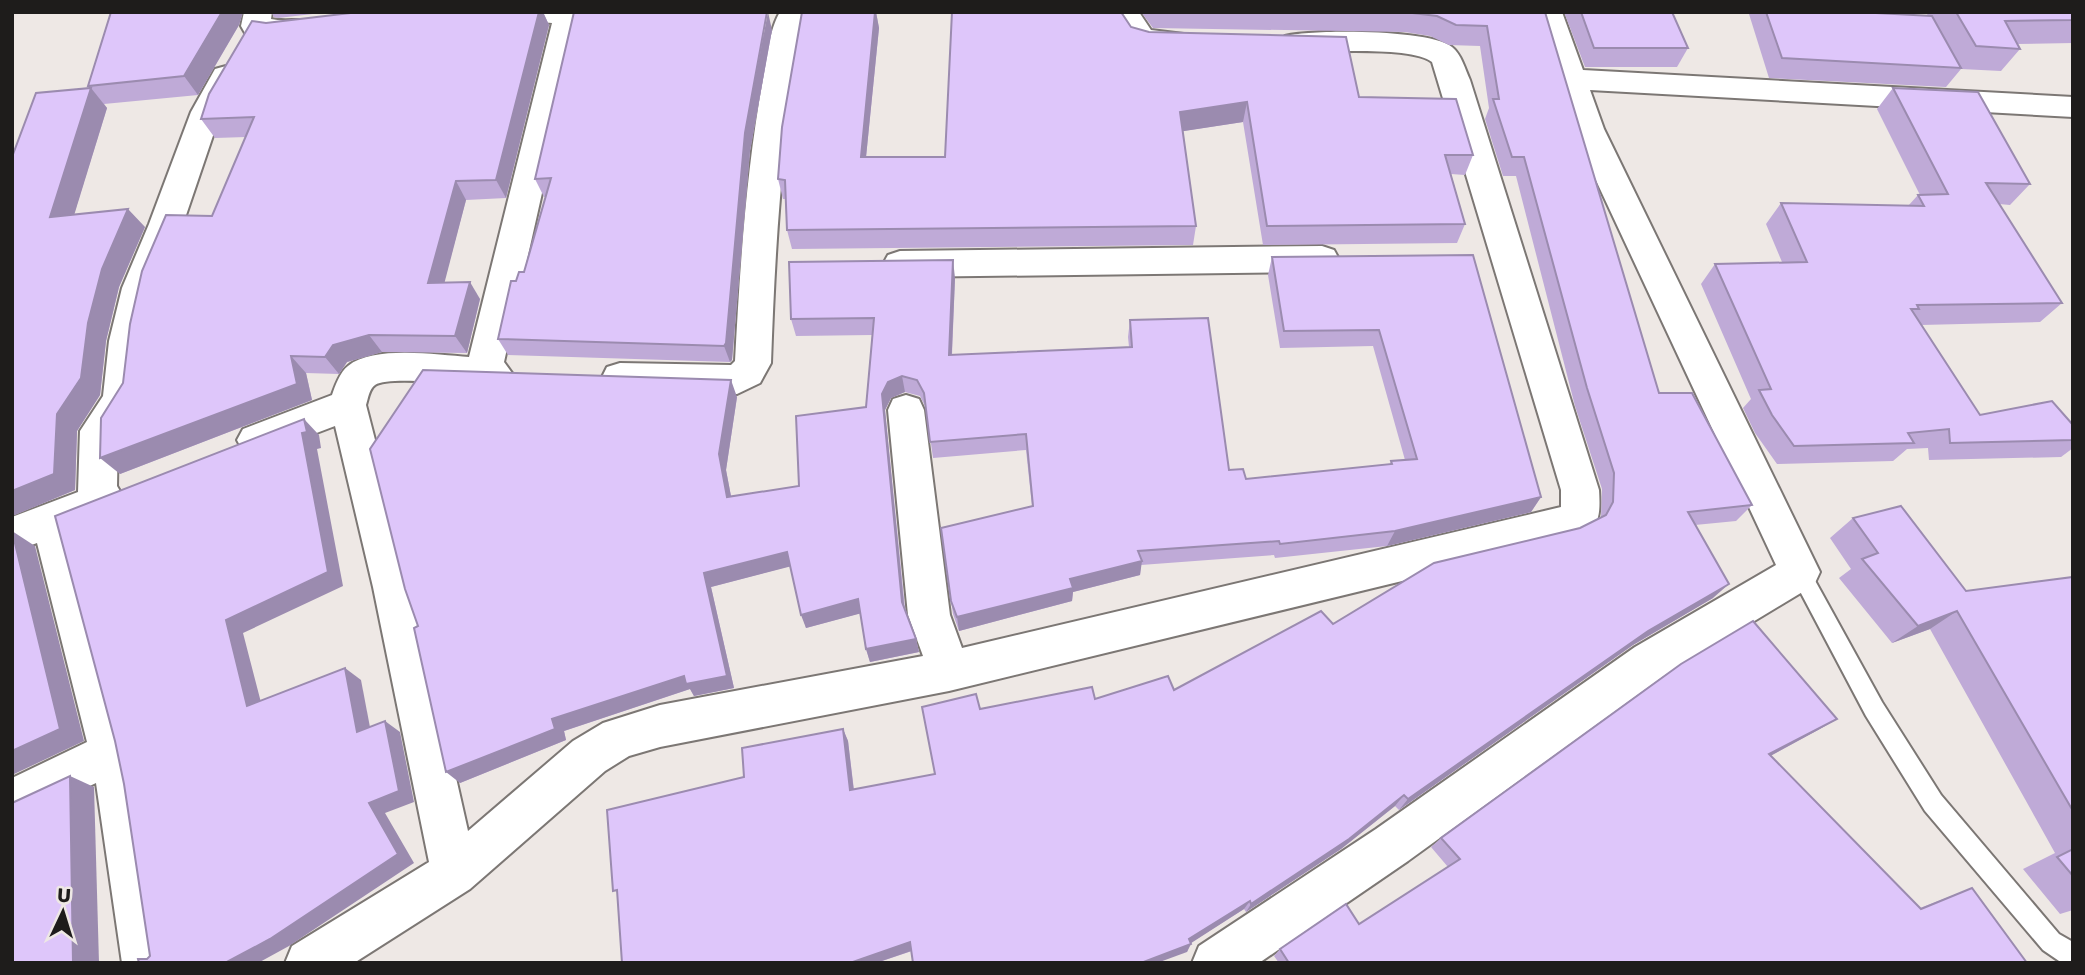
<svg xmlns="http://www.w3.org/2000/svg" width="2085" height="975" viewBox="0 0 2085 975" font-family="Rubik,sans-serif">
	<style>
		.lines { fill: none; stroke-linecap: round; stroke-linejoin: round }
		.lane-casing { stroke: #7c7774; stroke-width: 4 }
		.street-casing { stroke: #7c7774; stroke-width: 4 }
		.lane { fill: #fff; fill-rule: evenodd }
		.street { fill: #fff; fill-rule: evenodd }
		.wall { fill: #bfaad7 }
		.shaded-wall { fill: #9b8baf }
		.building { fill: #dec6fa; stroke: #9b8baf; stroke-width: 2 }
	</style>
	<rect width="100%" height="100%" fill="#eee8e5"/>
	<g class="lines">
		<defs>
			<polygon id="lane" points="1800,563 1807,566 1882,702 1941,795 2059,934 2073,942 2073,963 2062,963 2043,950 1925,811 1866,716 1793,578 1790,572 1793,566"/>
			<g id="street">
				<path d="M244 12H272L271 19C285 22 299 18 313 21L318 28 313 35C290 41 268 39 245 33L241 26Z"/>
				<path d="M490 12H581L582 15 504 362 512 373 507 383 494 387C471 386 391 375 375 385 369 389 368 399 366 405L413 587 468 831 573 741 603 723 660 705 923 656 908 615 888 410 893 399 906 395 919 399 924 410 950 615 962 648 1561 507V490L1432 62C1413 46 1323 52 1295 52L1285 50 1280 43 1285 36C1311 29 1431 29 1452 47 1461 54 1465 69 1470 80L1599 490C1601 522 1598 530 1567 541L949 691 660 747 629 756 605 771 470 889 354 963H285L292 946 429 862 373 587 335 426 256 456 243 451 237 440 243 429 332 395C335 386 340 372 348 366 374 345 437 355 469 357L552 23 494 18Z"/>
				<path d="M780 12H870L866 18 804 26C781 137 775 250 771 363L760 383 737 394 620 391 607 387 602 377 607 367 620 363 731 365 735 361C740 267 746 172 763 79 767 59 769 30 780 12Z"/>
				<path d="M1051 12H1139L1151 30 1192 35 1197 42 1192 49C1174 54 1150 51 1132 46L1119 26 1055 18Z"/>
				<polygon points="1534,12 1562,12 1583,70 2073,97 2073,117 1590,90 1604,129 1820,572 1814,585 1665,675 1408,861 1259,963 1192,963 1199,946 1376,829 1635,647 1776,565 1572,129"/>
				<polygon points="226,66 237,69 241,76 221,112 183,224 156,288 145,341 139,399 118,434 117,486 124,498 119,510 72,528 134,753 143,795 170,963 122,963 96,783 12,823 12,778 87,742 37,543 12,552 12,517 78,492 80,431 103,396 109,341 122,288 149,224 191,112 215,69"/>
				<polygon points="1322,246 1334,250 1339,259 1334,268 1322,272 900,277 888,273 883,264 888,255 900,251"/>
			</g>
		</defs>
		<!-- lane casing -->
		<use href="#lane" class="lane-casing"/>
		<!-- street casing -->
		<use href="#street" class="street-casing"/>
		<!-- lane -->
		<use href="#lane" class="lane"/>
		<!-- street -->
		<use href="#street" class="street"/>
	</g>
	<!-- wall -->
	<g class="wall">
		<polygon points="111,12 243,12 239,25 198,95 104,104 107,108 74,214 145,227 119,287 106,341 100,395 77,431 75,490 12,516 91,88 88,86"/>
		<polygon points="271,12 330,12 278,18 274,17"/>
		<polygon points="360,12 543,12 549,25 506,198 466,200 444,282 480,299 467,353 382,352 347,362 339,374 306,373 312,400 120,474 123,383 212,216 246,137 215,138 201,119 266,23"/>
		<polygon points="802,12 876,12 879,28 866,157 945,157 1131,27 1359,97 1473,155 1465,175 1451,174 1465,224 1457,243 1263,245 1243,122 1183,131 1196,226 1193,245 792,249 787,230 785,199 783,199 778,179"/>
		<polygon points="1141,12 1545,12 1659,393 1752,505 1736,521 1695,525 1713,598 1633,645 1399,810 1395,806 1341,849 1246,912 1244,909 1190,943 1187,952 912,951 876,963 744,777 843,729 848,741 854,790 935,774 980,709 1095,699 1174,690 1333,624 1580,528 1601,517 1602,489 1575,406 1516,176 1503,176 1485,119 1489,108 1480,46 1449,45 1430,36 1405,32 1153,28"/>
		<polygon points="1564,12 1672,12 1688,48 1677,67 1585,67"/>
		<polygon points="1742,12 1857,12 1928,16 1926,12 2073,12 2073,43 2017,44 2020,49 2001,71 1961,69 1946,87 1769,78 1749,14 1743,14"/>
		<polygon points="772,30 750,151 732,360 730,362 508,355 498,339 516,281 524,272 546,197 544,197 535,179"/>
		<polygon points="1893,88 2030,184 2010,205 1999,204 2062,303 2040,322 1921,325 1980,415 2073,425 2073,448 2061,457 1929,460 1928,448 1907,449 1893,461 1777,464 1755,433 1743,408 1751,399 1701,284 1715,264 1782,262 1766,224 1781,203 1908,206 1918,195 1920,195 1877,109"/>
		<polygon points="1473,255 1541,497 1531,512 1387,546 1275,558 1274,555 1141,565 1140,575 1073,592 1072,601 959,631 953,614 941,528 1032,506 1026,450 933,458 926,408 920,396 905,392 891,398 885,410 905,608 916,639 919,652 870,662 866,649 861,613 806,628 790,566 711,587 734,688 694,696 690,689 564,731 566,740 460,783 418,626 737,397 726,470 731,496 799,486 866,407 872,335 796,336 791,319 955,278 952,355 1129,347 1128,337 1130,320 1229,470 1246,479 1390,464 1391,461 1405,460 1373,346 1280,348 1268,275 1272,257"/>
		<polygon points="1853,518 1966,591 2073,577 2073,910 2060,914 2023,869 2055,853 1930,629 1892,643 1839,578 1851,569 1830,538"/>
		<polygon points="1837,719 1818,730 1770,756 1920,908 1972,888 2027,963 1279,963 1274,956 1280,949 1359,924 1448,867 1431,847 1441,838"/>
	</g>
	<!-- shaded-wall -->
	<g class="shaded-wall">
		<polygon points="222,12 243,12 239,25 198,95 184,76"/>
		<polygon points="539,12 543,12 549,25 506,198 496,180"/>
		<polygon points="768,12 772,30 750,151 732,360 730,362 724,346 745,133"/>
		<polygon points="875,12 876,12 879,28 864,177 861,157"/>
		<polygon points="91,88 107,108 68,235 50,217"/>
		<polygon points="1247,102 1243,122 1178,132 1180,112"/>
		<polygon points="456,181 466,200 440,300 428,283"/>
		<polygon points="128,209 145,227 119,287 106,341 100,395 77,431 75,490 12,516 12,491 57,414 88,323 102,269"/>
		<polygon points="953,260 955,278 951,372 949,355"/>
		<polygon points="470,282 480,299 467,353 455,336"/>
		<polygon points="369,335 382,352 347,362 339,374 325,357 333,345"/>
		<polygon points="291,356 306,373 312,400 120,474 100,458"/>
		<polygon points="902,376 905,392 891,398 885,410 905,615 902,602 882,394 888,382"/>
		<polygon points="731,380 737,397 726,470 734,512 727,497 719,454"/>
		<polygon points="304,419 319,435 321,448 317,449 343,586 243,633 265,718 247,706 226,620 302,433"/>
		<polygon points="1541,497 1531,512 1387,546 1395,531"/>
		<polygon points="12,531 35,546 84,741 12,775"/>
		<polygon points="787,552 792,566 711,587 734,688 694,696 690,689 564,731 566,740 460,783 446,772 552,719 704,573"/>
		<polygon points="1142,561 1140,575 1073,592 1072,601 959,631 957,617 1070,579"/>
		<polygon points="1729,584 1713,598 1633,645 1399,810 1408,799 1648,631"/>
		<polygon points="858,599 862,613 806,628 801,615"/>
		<polygon points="1957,611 1930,629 1892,643 1918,626"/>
		<polygon points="916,639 919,652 870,662 866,649"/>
		<polygon points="345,668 361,680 373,743 357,732"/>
		<polygon points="1837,719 1818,730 1752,766 1769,754"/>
		<polygon points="385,721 400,732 414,802 385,813 414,863 289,946 258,963 225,963 369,803"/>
		<polygon points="843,729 848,741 855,801 850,790"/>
		<polygon points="70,776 94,787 99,963 73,963"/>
		<polygon points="1404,795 1395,806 1341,849 1246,912 1251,904"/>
		<polygon points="1250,901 1244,909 1185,947 1189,939"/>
		<polygon points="910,942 914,950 876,963 850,963"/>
		<polygon points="1191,944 1187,952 1157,963 1141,963"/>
	</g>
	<!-- building -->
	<g class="building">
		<polygon points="111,12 222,12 184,76 88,86"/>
		<polygon points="359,12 539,12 496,180 456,181 428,283 470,282 455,336 369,335 333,345 325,357 291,356 297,384 100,458 101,418 123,383 130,324 142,271 166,215 212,216 254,117 201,119 209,94 252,21 266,23"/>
		<polygon points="574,12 767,12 745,133 726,343 724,346 498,339 511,281 516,281 519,272 524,272 551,178 535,179"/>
		<polygon points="802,12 875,12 861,157 945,157 952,12 1121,12 1131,27 1149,32 1346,37 1359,97 1456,99 1473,155 1445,155 1465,224 1267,226 1247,102 1180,112 1196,226 787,230 785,180 778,179 782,127"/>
		<polygon points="1404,12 1545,12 1659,393 1692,393 1752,505 1688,512 1729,584 1648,631 1408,799 1404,795 1349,839 1251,904 1250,901 1189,939 1191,944 1141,963 913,963 910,942 850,963 622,963 617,890 613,891 607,810 744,777 742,748 843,729 850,790 935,774 922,707 976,694 980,709 1092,687 1095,699 1168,676 1174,690 1321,611 1333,624 1434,563 1580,528 1606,515 1613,502 1614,473 1587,388 1524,157 1512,157 1493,99 1499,99 1487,26 1456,25 1437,16"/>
		<polygon points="1581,12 1672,12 1688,48 1594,48"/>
		<polygon points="1766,12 1857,12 1932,16 1961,68 1782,58"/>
		<polygon points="1956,12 2073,12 2073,20 2005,21 2020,49 1976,46"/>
		<polygon points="91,88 50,217 128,209 102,269 88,323 81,378 57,414 54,474 12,491 12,157 36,93"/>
		<polygon points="1893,88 1978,92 2030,184 1986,183 2062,303 1917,305 1919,309 1911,309 1980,415 2052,401 2073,425 2073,440 1950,443 1949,429 1908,433 1914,443 1794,446 1772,415 1759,390 1771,389 1715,264 1807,262 1781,203 1924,206 1918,195 1948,194"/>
		<polygon points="1473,255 1541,497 1395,531 1280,544 1279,541 1138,551 1142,561 1070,579 1073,588 957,617 951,601 941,528 1033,506 1026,434 930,442 924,393 917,380 902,376 888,382 882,394 902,602 916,639 866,649 858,599 801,615 787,552 704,573 727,676 686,684 684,676 552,719 555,729 446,772 414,628 418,626 405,589 370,449 423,370 731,380 719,454 727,497 799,486 796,416 866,407 874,318 791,319 789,262 953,260 949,355 1132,347 1130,320 1208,318 1229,470 1243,469 1246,479 1392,464 1391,461 1417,459 1379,330 1284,331 1272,257"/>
		<polygon points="304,419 307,432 302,433 328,572 226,620 247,706 345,668 357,732 385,721 399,791 369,803 398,854 270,939 225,963 139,963 138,959 147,959 150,956 124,784 115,741 55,516"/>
		<polygon points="1901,506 1966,591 2073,577 2073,811 1957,611 1918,626 1862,559 1878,553 1853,518"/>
		<polygon points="12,531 60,729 12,751"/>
		<polygon points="1753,621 1837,719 1769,754 1921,909 1972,888 2027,963 1289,963 1280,949 1346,904 1359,924 1460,859 1441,838 1681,664"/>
		<polygon points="70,776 73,963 12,963 12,803"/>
		<polygon points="2073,849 2073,876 2057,857"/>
	</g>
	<!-- border -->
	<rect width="2085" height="975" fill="none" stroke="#1e1c1b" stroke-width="28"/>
	<!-- north arrow -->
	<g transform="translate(63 912) rotate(4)" stroke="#eee8e5" stroke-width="5" paint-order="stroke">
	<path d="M0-5L12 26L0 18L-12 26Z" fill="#1e1c1b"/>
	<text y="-10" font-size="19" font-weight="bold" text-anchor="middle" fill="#1e1c1b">U</text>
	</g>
</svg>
